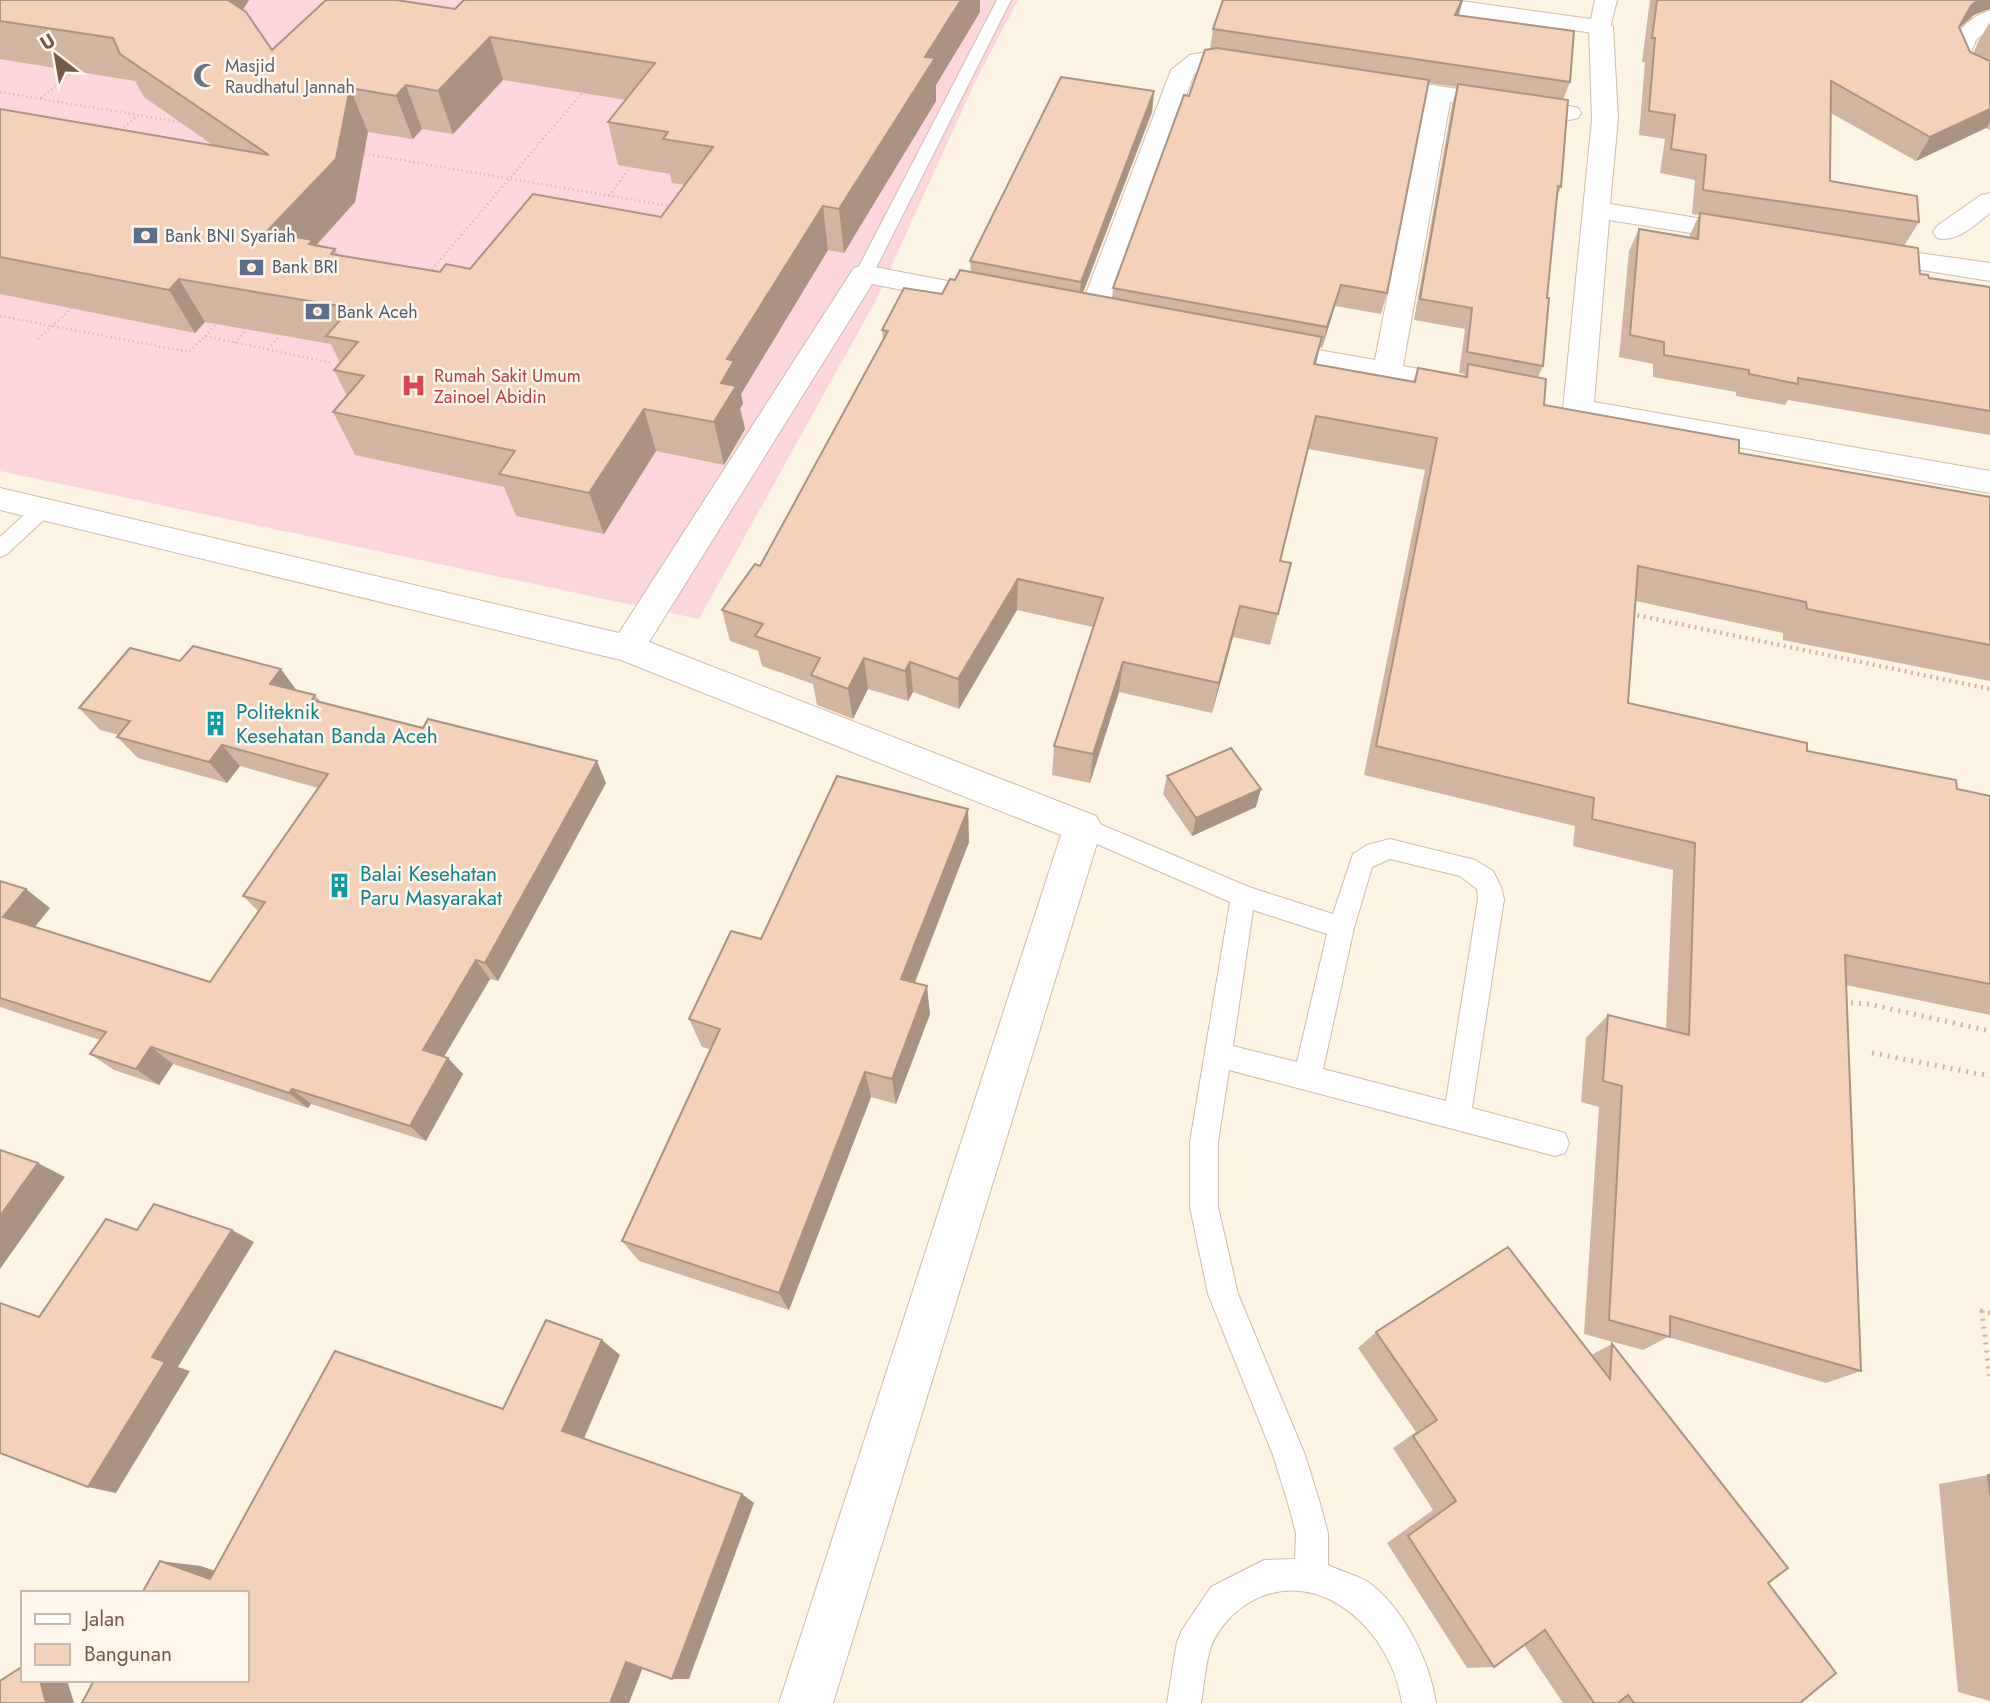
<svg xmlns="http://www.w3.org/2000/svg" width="1990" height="1703" viewBox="0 0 1990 1703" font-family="Jost,sans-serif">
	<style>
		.medical { fill: #fcd6da }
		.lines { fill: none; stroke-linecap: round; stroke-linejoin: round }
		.lane-casing { stroke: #d1bdac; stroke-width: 2 }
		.street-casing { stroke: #d1bdac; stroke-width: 2 }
		.secondary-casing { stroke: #d5bda9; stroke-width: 2 }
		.path-far2 { stroke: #d9b59d; stroke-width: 2.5; stroke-dasharray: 1 3.5; stroke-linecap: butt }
		.path-far1 { stroke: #d9b59d; stroke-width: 4.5; stroke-dasharray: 2 4.5; stroke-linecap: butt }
		.path { stroke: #d9b59d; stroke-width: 5; stroke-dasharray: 2 6; stroke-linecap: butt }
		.lane { fill: #fff; fill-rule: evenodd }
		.street { fill: #fff; fill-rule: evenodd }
		.secondary { fill: #fff; fill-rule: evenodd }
		.wall { fill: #d2b5a0; fill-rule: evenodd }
		.shaded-wall { fill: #ab9382 }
		.building { fill: #f4d2ba; stroke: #ab9382; stroke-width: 2; fill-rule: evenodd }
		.labels { text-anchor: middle; stroke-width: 5; stroke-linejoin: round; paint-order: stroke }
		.far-worship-label { font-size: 18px; fill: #5b616d; stroke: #fff7eb; text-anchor: start }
		.far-service-label { font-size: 18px; fill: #4e5e75; stroke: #fff7eb; text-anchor: start }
		.far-health-label { font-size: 18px; fill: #be3a42; stroke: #fff7eb; text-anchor: start }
		.culture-label { font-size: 21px; fill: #0d838f; stroke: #fff7eb; text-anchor: start }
	</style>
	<rect width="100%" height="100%" fill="#fdf4e3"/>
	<!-- medical -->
	<polygon class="medical" points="0,0 1018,0 976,80 875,302 699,619 0,471"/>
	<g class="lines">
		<defs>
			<g id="lane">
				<polygon points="997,0 1011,0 873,274 864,279 858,278 855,274"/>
				<polygon points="43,502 50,504 53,509 50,514 7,554 0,557 0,537 36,504"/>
				<path d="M1083 817 1249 887 1333 914 1353 854 1367 845 1390 839 1475 860 1493 871 1501 887 1504 899 1472 1108 1565 1133 1569 1143 1565 1153 1555 1156 1229 1070 1218 1142V1207L1238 1294 1305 1455 1319 1500 1328 1533V1565C1340 1571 1357 1575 1368 1582 1403 1607 1430 1661 1436 1703H1402C1393 1634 1321 1562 1250 1602 1234 1611 1215 1631 1210 1650 1205 1666 1204 1686 1201 1703H1167L1177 1642 1182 1630 1211 1587 1264 1560 1295 1559 1296 1533 1287 1500 1273 1455 1208 1294 1190 1207V1142L1230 902 1074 834 1071 827 1074 820ZM1390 859 1460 876 1477 889 1478 899 1446 1101 1323 1069 1354 928 1372 867ZM1253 910 1327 934 1297 1062 1233 1046Z"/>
			</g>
			<g id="street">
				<path d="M1990 11V28L1976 40 1971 52 1977 66 1990 73V90L1958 75 1947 52C1955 33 1969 16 1990 11Z"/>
				<polygon points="1601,20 1609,22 1613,27 1618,119 1610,204 1747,226 1757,228 1761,234 1757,240 1747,242 1609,220 1594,402 1990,471 1990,493 1567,416 1563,409 1592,119 1589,27 1593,22"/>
				<path d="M1206 52 1264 60 1267 65 1264 70C1239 76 1216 59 1194 74L1105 317 1101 323 1091 326 1081 323 1077 317 1171 70 1190 55Z"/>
				<polygon points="1374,76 1569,106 1578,108 1581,113 1578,118 1569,120 1450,102 1403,366 1477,380 1481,387 1477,394 1466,397 1267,359 1257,357 1252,350 1257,343 1267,341 1375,360 1426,98 1365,88 1362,83 1365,78"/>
				<path d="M1990 193V213C1974 225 1958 243 1937 238L1933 232 1937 226 1981 195Z"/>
				<polygon points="1869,246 1990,263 1990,281 1859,260 1855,254 1859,248"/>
				<polygon points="864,265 995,290 1005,293 1009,299 1005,305 995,308 872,284 649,642 1096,816 1102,827 833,1703 779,1703 1061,835 621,660 0,510 0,488 619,633 850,274 854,268"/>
			</g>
			<polygon id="secondary" points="1392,0 1454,0 1591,19 1595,0 1617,0 1609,32 1601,34 1403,7 1395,5"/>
		</defs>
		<!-- lane casing -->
		<use href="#lane" class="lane-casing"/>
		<!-- street casing -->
		<use href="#street" class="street-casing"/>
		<!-- secondary casing -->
		<use href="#secondary" class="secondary-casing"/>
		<!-- path-far2 -->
		<g class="path-far2">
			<polyline points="0,92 185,123"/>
			<polyline points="41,98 74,71"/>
			<polyline points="117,133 137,116"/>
			<polyline points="360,153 675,207"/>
			<polyline points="609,196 630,167"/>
			<polyline points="429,273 582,93"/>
			<polyline points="0,316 189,352 205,336 332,363"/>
			<polyline points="205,336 220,320"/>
			<polyline points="38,339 73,307"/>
			<polyline points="235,343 246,330"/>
			<polyline points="268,349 280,336"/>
		</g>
		<!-- path-far1 -->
		<polyline class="path-far1" points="1631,614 1990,689"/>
		<!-- path -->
		<g class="path">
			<polyline points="1843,1002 1868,1004 1990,1031"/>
			<polyline points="1872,1053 1990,1076"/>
			<polyline points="1990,1313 1982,1311 1990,1381"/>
		</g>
		<!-- lane -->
		<use href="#lane" class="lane"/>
		<!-- street -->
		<use href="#street" class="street"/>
		<!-- secondary -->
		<use href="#secondary" class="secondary"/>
	</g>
	<!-- wall -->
	<g class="wall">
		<path d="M0 0H249L243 10 272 50 455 9 464 0H980V12L936 85V101L844 253 828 250 741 394 743 404 740 408 745 429 724 465 656 451 604 534 516 516 504 487 355 455 333 412 347 396 334 370 340 363 331 344 205 322 195 333 0 294V109L214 146 144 97 135 81 0 59ZM503 80 626 100 608 122 618 165 670 174 672 183 685 185 661 217 470 269 440 272 338 255 335 249 316 246 355 202 368 132 413 139 422 129 453 134Z"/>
		<path d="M1371 0H1463L1458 16 1570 82 1563 100 1561 187 1557 197 1547 298 1543 366 1538 377 1544 405 1739 453 1990 497V681L1783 640V633L1636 601 1628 703 1807 751 1957 789 1990 796V1015L1846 985 1861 1371 1826 1383 1668 1337 1643 1350 1584 1334 1599 1107 1581 1102 1586 1038 1608 1015 1666 1029 1673 870 1573 846 1575 826 1364 775 1425 470 1308 449 1280 561 1278 614 1270 645 1233 637 1212 713 1119 692 1090 783 1052 775 1054 746 1093 627 1017 610 959 709 913 692 908 701 868 689 853 719 817 705 813 684 762 666 758 651 730 641 722 610 760 566 883 339 882 330 942 294 955 280 971 272 970 261 1154 91 1152 112 1083 293 1112 298 1113 288 1189 96 1210 49 1213 29ZM1428 83 1457 87 1452 105 1414 320 1465 329 1459 373 1465 374 1464 376 1418 368 1413 382 1316 365 1320 347 1322 348 1335 306 1381 314 1387 293Z"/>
		<polygon points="1650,0 1990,0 1959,28 1970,52 1975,54 1974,52 1978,42 1990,22 1990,130 1986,128 1916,161 1831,113 1830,181 1919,222 1904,246 1920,274 1929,278 1990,287 1990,435 1788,400 1785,405 1736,396 1736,392 1653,377 1653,364 1619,357 1629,251 1639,229 1689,237 1699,215 1692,214 1695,180 1660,173 1665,139 1639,135 1645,62 1642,62"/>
		<polygon points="297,690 315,695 320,701 606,783 498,981 490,979 444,1056 463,1074 426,1141 311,1104 308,1108 173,1064 159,1085 114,1070 90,1054 100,1040 0,1007 0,881 50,908 35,927 210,982 259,912 243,896 318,788 240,766 227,783 138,758 117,737 119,735 100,730 79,708"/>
		<polygon points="1167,776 1256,807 1192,836 1163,794"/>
		<polygon points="968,809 969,842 915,983 930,1014 896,1104 871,1097 789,1310 639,1261 622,1241 710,1049 702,1047 689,1019 761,939"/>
		<polygon points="1376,1332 1591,1355 1612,1344 1768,1583 1800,1703 1563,1703 1524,1645 1494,1667 1467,1668 1387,1543 1433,1510 1393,1448 1416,1432 1358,1348"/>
		<polygon points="1988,1475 1990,1475 1990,1701 1958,1692 1939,1484"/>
	</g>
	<!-- shaded-wall -->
	<g class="shaded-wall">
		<polygon points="215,0 249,0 229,30"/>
		<polygon points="961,0 980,0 980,12 936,85 936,101 844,253 839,209 925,57"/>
		<polygon points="1462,0 1463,0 1458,17 1455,15"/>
		<polygon points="1978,0 1990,0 1990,9 1974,15 1957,30 1971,6"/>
		<polygon points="490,37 503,80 453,134 438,91"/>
		<polygon points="406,85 422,129 413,139 396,96"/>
		<polygon points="350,88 368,132 355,202 316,245 334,283 266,232"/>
		<polygon points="1154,91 1152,112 1079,303 1081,282"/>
		<polygon points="1990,109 1990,122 1986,128 1916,161 1930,137"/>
		<polygon points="823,206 828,250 741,394 743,404 740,408 745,429 724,465 714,422 721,383 727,359"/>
		<polygon points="179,279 205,322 195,333 169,290"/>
		<polygon points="1341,285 1335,306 1322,348 1327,327"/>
		<polygon points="1322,337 1314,370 1314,364"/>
		<polygon points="644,409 656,451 604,534 589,493"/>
		<polygon points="1018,579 1017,610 959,709 958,679"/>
		<polygon points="1240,606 1233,637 1212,713 1219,683"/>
		<polygon points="864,658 868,689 853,719 848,689"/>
		<polygon points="910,662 913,692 908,701 905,671"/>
		<polygon points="1123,662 1119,692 1090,783 1093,754"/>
		<polygon points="281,669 297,691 270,684"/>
		<polygon points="222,745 240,766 227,783 209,762"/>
		<polygon points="597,761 606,783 498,981 485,963"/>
		<polygon points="1261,789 1256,807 1192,836 1196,818"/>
		<polygon points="968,809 969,842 905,1007 901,979"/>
		<polygon points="26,889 50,908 27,936 3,917"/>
		<polygon points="476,960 490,979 438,1067 423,1050"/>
		<polygon points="927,986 930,1014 896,1104 892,1079"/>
		<polygon points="151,1047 173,1064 159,1085 136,1069"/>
		<polygon points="448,1058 463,1074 426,1141 410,1126"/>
		<polygon points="865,1072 871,1097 789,1310 779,1293"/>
		<polygon points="292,1089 311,1104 308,1108 289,1093"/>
		<polygon points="38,1163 65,1177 0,1269 0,1216"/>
		<polygon points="232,1230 254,1242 178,1367 190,1371 116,1493 88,1487 152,1357"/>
		<polygon points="602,1340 620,1355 582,1443 562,1431"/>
		<polygon points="742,1494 754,1503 689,1679 672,1679"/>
		<polygon points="160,1561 201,1566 249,1583 210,1579"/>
		<polygon points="626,1662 645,1662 629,1703 610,1703"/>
		<polygon points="40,1680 67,1680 74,1703 46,1703"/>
	</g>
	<!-- building -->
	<g class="building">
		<path d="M0 0H228L246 12 272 50 326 0H396L455 9 464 0H961L925 57 935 58 839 209 823 206 727 359 734 361 721 383 736 386 714 422 644 409 589 493 499 474 515 451 333 412 364 376 334 370 358 342 326 336 351 308 179 279 169 290 0 257V109L269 155 120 54 113 38 0 21ZM490 37 655 63 608 122 668 132 663 139 713 147 661 217 533 194 470 269 446 264 440 272 331 254 335 249 309 244 313 240 266 232 336 159 350 88 396 96 406 85 438 91Z"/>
		<polygon points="1223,0 1462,0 1455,15 1574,31 1570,82 1213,29"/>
		<polygon points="1657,0 1978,0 1971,6 1959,27 1970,52 1990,61 1990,109 1930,137 1831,81 1830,181 1917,196 1919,222 1703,190 1706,155 1671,149 1675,115 1649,111 1655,38 1652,38"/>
		<polygon points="1217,48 1429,80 1387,293 1341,285 1327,327 1113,288 1184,95 1189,96 1205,50"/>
		<polygon points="1061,77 1154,91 1081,282 970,261"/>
		<polygon points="1458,84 1568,100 1561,187 1558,186 1547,298 1549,298 1543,366 1467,352 1472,308 1420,299"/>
		<polygon points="1700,213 1918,248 1920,274 1928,275 1929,278 1990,287 1990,411 1798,378 1798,384 1749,374 1749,370 1664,355 1664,342 1630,335 1639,229 1698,239"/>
		<polygon points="960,270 1322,337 1314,364 1415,382 1418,368 1467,377 1468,364 1546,379 1544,405 1739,440 1739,453 1990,497 1990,645 1807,609 1806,602 1638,566 1628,703 1807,743 1807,751 1956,780 1957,789 1990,796 1990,984 1845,955 1861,1371 1670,1316 1670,1337 1609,1320 1622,1086 1603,1081 1608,1015 1689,1035 1695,843 1592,819 1594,798 1376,746 1437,438 1316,416 1280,561 1291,563 1278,614 1240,606 1219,683 1123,662 1093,754 1054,746 1103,598 1018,579 958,679 910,662 905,671 864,658 848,689 811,675 820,658 755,636 763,624 722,610 755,564 760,566 888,331 882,330 904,288 942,294 950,279 955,280"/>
		<polygon points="193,646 281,669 270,684 315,695 312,700 423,728 428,719 597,761 485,963 476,960 423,1050 448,1058 410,1126 292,1089 289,1093 151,1047 136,1069 90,1054 106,1032 0,998 0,881 26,889 3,917 210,982 265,902 243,896 328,774 222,745 209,762 117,737 130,721 79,708 130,648 180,661"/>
		<polygon points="1231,748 1261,789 1196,818 1167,776"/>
		<polygon points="837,776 968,809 901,979 927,986 892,1079 865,1072 779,1293 622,1241 720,1029 689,1019 731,931 761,939"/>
		<polygon points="0,1150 38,1163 0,1216"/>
		<polygon points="154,1204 232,1230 152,1357 165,1362 88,1487 0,1453 0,1303 39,1317 106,1219 137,1230"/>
		<polygon points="1508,1247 1610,1379 1612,1344 1788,1568 1768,1583 1836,1673 1800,1703 1634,1703 1628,1695 1618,1703 1594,1703 1545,1630 1494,1667 1408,1536 1456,1501 1413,1436 1437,1420 1376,1332"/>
		<polygon points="546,1320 602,1340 562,1431 742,1494 672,1679 626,1662 610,1703 82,1703 94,1680 247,1680 247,1593 142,1593 160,1561 210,1579 335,1351 503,1409"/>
		<polygon points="1988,1475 1990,1475 1990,1495"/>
		<polygon points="23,1666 23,1680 40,1680 46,1703 0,1703 0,1681"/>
	</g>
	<!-- icons -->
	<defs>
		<symbol id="mosque-bare" viewBox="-9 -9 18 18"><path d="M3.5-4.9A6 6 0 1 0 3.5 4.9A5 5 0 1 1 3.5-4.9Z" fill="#6b7280" stroke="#fff7eb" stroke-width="2.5" paint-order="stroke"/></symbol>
		<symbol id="bank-bare" viewBox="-9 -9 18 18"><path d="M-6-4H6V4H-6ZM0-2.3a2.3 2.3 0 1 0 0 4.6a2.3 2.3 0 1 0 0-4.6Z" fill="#5c6f8a" stroke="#fff7eb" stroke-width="2.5" paint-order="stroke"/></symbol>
		<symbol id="hospital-bare" viewBox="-9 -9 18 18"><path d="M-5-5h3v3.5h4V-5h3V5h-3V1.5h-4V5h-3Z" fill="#e0444e" stroke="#fff7eb" stroke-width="2.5" paint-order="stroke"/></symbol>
		<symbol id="building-bare" viewBox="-9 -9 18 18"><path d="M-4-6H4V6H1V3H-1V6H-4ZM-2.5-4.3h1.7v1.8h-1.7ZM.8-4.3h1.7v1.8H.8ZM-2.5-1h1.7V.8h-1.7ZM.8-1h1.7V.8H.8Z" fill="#0f9aa8" stroke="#fff7eb" stroke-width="2.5" paint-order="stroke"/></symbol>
	</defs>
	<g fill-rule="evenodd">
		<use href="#mosque-bare" x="188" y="58" width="35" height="35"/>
		<use href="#bank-bare" x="128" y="218" width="35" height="35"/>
		<use href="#bank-bare" x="234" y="250" width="35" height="35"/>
		<use href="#bank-bare" x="300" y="294" width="35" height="35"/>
		<use href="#hospital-bare" x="396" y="368" width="35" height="35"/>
		<use href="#building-bare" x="198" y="706" width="35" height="35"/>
		<use href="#building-bare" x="322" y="868" width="35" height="35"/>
	</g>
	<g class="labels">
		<!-- far-worship labels -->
		<g class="far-worship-label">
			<text x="225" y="72">Masjid<tspan x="225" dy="21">Raudhatul Jannah</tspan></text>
		</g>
		<!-- far-service labels -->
		<g class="far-service-label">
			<text x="165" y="242">Bank BNI Syariah</text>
			<text x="272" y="273">Bank BRI</text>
			<text x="337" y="318">Bank Aceh</text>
		</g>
		<!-- far-health labels -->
		<g class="far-health-label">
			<text x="434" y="382">Rumah Sakit Umum<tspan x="434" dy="21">Zainoel Abidin</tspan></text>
		</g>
		<!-- culture labels -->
		<g class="culture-label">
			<text x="236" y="719">Politeknik<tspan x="236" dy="24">Kesehatan Banda Aceh</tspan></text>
			<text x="360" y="881">Balai Kesehatan<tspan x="360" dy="24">Paru Masyarakat</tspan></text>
		</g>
	</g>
	<!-- legend -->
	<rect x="21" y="1591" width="228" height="91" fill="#fff7eb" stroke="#c9b8aa" stroke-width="2"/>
	<rect x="35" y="1614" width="35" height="10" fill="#ffffff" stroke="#c9b8aa" stroke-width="2"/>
	<text x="84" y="1626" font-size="21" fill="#775948">Jalan</text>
	<rect x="35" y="1644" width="35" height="21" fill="#f4d2ba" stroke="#c9b8aa" stroke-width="2"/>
	<text x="84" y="1661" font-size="21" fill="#775948">Bangunan</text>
	<!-- north arrow -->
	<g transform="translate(56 56) rotate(329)" stroke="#fff7eb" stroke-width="5" paint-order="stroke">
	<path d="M0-5L12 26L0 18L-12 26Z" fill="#775948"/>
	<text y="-10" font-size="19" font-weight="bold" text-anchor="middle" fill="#775948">U</text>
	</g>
</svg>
